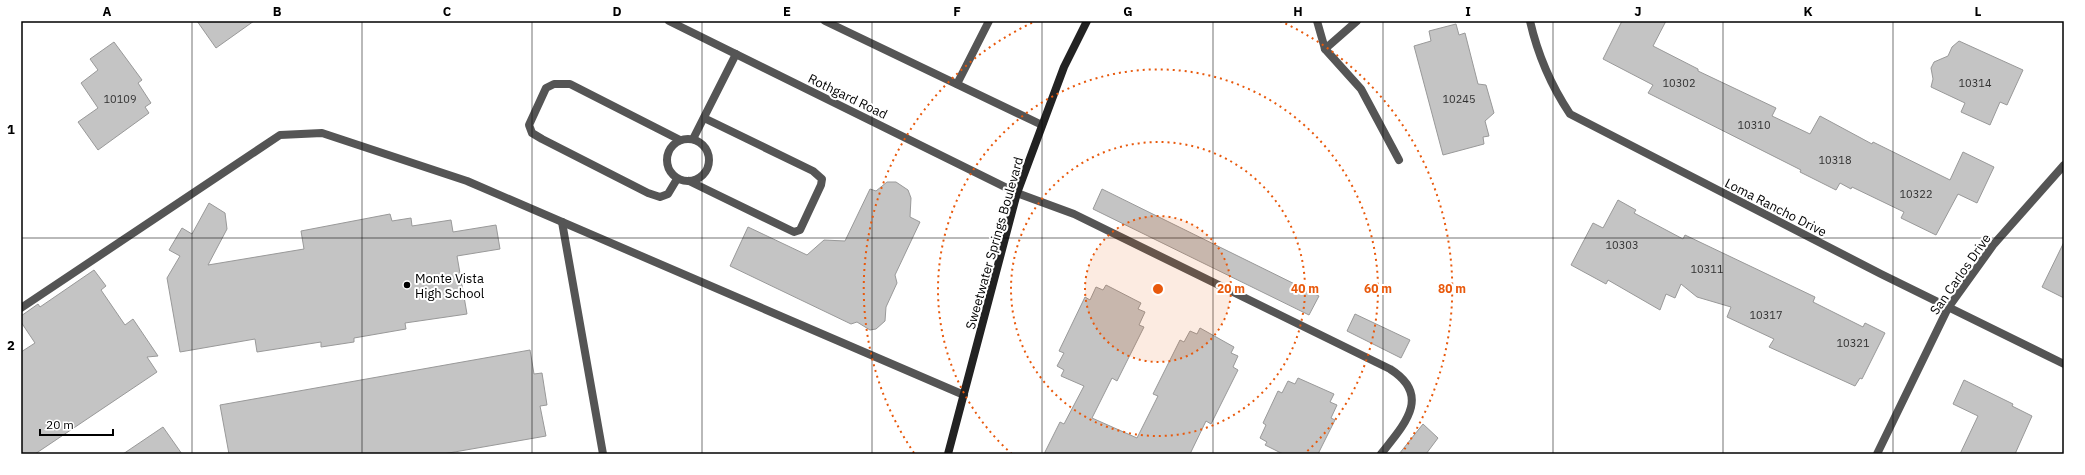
<svg xmlns="http://www.w3.org/2000/svg" width="2085" height="475" viewBox="0 0 2085 475" font-family="'IBM Plex Sans',sans-serif">
	<style>
		.building { fill: #c4c4c4; stroke: #999 }
		.lines { fill: none; stroke-linecap: round; stroke-linejoin: round }
		.service { stroke: #555; stroke-width: 8 }
		.minor { stroke: #555; stroke-width: 8 }
		.secondary { stroke: #222; stroke-width: 8 }
		.grid { fill: none; stroke: #000; stroke-width: 1; stroke-opacity: 0.55 }
		.ring { fill: none; stroke: #e8590c; stroke-width: 2; stroke-dasharray: 2 4 }
		.poi-dot { fill: #000; stroke: #fff; stroke-width: 1.5 }
		.labels { text-anchor: middle; stroke-width: 4; stroke-linejoin: round; paint-order: stroke }
		.number-label { font-size: 11px; fill: #313131 }
		.street-label { font-size: 13px; fill: #000; stroke: #fff }
		.poi-label { font-size: 13px; fill: #000; stroke: #fff; text-anchor: start }
		.centre { fill: #e8590c; stroke: #fff; stroke-width: 2 }
		.ring-label { font-size: 12px; text-anchor: middle; font-weight: bold; fill: #e8590c; stroke: #fff; stroke-width: 4; stroke-linejoin: round; paint-order: stroke }
		.neatline { fill: none; stroke: #000; stroke-width: 1.5 }
		.grid-label { font-size: 13px; text-anchor: middle; font-weight: bold; fill: #000 }
	</style>
	<rect width="100%" height="100%" fill="#fff"/>
	<!-- building -->
	<g class="building">
		<polygon points="197,21 254,21 216,48"/>
		<polygon points="1622,21 1666,21 1653,46 1698,69 1698,71 1776,108 1772,116 1810,134 1820,116 1872,144 1873,142 1950,180 1963,152 1994,167 1977,203 1958,194 1936,235 1901,218 1904,212 1852,187 1851,189 1840,183 1836,190 1800,172 1801,170 1648,93 1653,85 1603,59"/>
		<polygon points="1456,24 1459,35 1465,33 1478,84 1486,85 1494,113 1485,121 1489,136 1483,137 1484,144 1443,155 1414,46 1431,41 1429,31"/>
		<polygon points="1959,41 2023,70 2007,105 2000,102 1990,125 1961,112 1965,103 1931,87 1933,79 1931,68 1934,62 1948,56 1952,47"/>
		<polygon points="114,42 142,80 138,83 151,103 145,107 149,113 98,150 78,122 98,108 81,83 98,70 90,59"/>
		<polygon points="887,182 896,182 908,190 911,198 910,217 920,222 895,275 897,283 886,307 885,321 876,329 870,330 857,322 851,324 730,266 748,227 807,255 824,240 845,241 870,189 876,191"/>
		<polygon points="1102,189 1319,296 1309,315 1093,209"/>
		<polygon points="1618,200 1636,210 1634,213 1683,239 1685,235 1815,297 1813,302 1863,327 1865,323 1885,333 1862,379 1860,378 1855,386 1769,347 1774,339 1727,317 1731,307 1697,297 1681,284 1675,298 1666,294 1660,310 1608,280 1606,284 1571,265 1593,223 1603,228"/>
		<polygon points="209,203 225,213 227,229 208,265 304,249 301,231 390,214 392,221 411,218 412,226 451,220 453,232 496,225 500,249 457,256 467,314 405,323 406,329 354,338 354,342 321,347 321,342 257,352 255,339 180,352 167,278 180,256 169,250 182,228 192,234"/>
		<polygon points="2064,242 2064,298 2042,287"/>
		<polygon points="94,270 106,286 101,290 125,325 133,319 158,356 147,357 157,372 35,454 21,454 21,352 35,343 21,322 21,316 38,304 40,307"/>
		<polygon points="1106,285 1141,303 1138,309 1145,312 1139,325 1144,327 1117,381 1112,378 1092,418 1137,438 1158,396 1153,394 1180,340 1184,342 1190,331 1197,334 1200,328 1234,347 1231,353 1238,356 1233,367 1238,370 1211,424 1206,421 1190,454 1044,454 1060,422 1064,424 1084,386 1061,376 1064,370 1057,366 1064,353 1059,351 1085,297 1090,300 1096,287 1103,290"/>
		<polygon points="1355,314 1410,340 1401,358 1347,331"/>
		<polygon points="530,350 534,374 542,373 547,405 540,406 546,436 443,454 229,454 220,405"/>
		<polygon points="1298,378 1334,394 1330,402 1337,405 1331,418 1335,420 1318,454 1283,454 1265,445 1267,442 1260,438 1266,425 1263,423 1278,391 1282,393 1288,381 1295,384"/>
		<polygon points="1964,380 2013,404 2012,406 2032,416 2015,454 1960,454 1978,416 1953,404"/>
		<polygon points="1423,424 1438,438 1426,454 1399,454"/>
		<polygon points="163,427 182,454 123,454"/>
	</g>
	<g class="lines">
		<!-- service -->
		<g class="service">
			<polyline points="825,21 1042,125"/>
			<polyline points="1317,21 1325,49 1361,89 1399,160"/>
			<polyline points="1325,49 1357,21"/>
			<polyline points="957,84 989,21"/>
			<polyline points="693,139 736,54"/>
			<circle cx="688" cy="160" r="21"/>
			<polyline points="677,179 668,194 660,197 648,193 542,139 532,133 529,125 546,88 554,84 570,84 680,140"/>
			<polyline points="689,181 794,232 800,230 821,185 822,179 813,171 704,118"/>
			<polyline points="562,222 603,454"/>
			<polyline points="21,308 280,135 322,133 467,181 964,395"/>
		</g>
		<!-- minor -->
		<g class="minor">
			<path d="M669 21 1017 193 1074 214 1390 369C1433 396 1403 426 1381 454"/>
			<path d="M1530 21C1538 56 1550 84 1570 114L1881 274 2064 364"/>
			<polyline points="1877,454 1948,308 1994,244 2064,165"/>
		</g>
		<!-- secondary -->
		<polyline class="secondary" points="948,454 1017,193 1064,67 1087,21"/>
	</g>
	<!-- grid -->
	<path class="grid" d="M192 21V454M362 21V454M532 21V454M702 21V454M872 21V454M1042 21V454M1213 21V454M1383 21V454M1553 21V454M1723 21V454M1893 21V454M21 238H2064"/>
	<!-- distance rings -->
	<circle cx="1158" cy="289" r="73" fill="#e8590c" fill-opacity=".12"/>
	<g class="ring">
		<circle cx="1158" cy="289" r="73"/>
		<circle cx="1158" cy="289" r="147"/>
		<path d="M1012 454A220 220 0 1 1 1304 454"/>
		<path d="M914 453A294 294 0 0 1 1036 21M1280 21A294 294 0 0 1 1402 453"/>
	</g>
	<!-- markers -->
	<circle class="poi-dot" cx="407" cy="285" r="4"/>
	<g class="labels">
		<!-- number labels -->
		<g class="number-label">
			<text x="1679" y="87">10302</text>
			<text x="1975" y="87">10314</text>
			<text x="120" y="103">10109</text>
			<text x="1459" y="103">10245</text>
			<text x="1754" y="129">10310</text>
			<text x="1835" y="164">10318</text>
			<text x="1916" y="198">10322</text>
			<text x="1622" y="249">10303</text>
			<text x="1707" y="273">10311</text>
			<text x="1766" y="319">10317</text>
			<text x="1853" y="347">10321</text>
		</g>
		<!-- street labels -->
		<g class="street-label">
			<text transform="translate(848 96) rotate(26)" y="5">Rothgard Road</text>
			<text transform="translate(1776 207) rotate(27)" y="5">Loma Rancho Drive</text>
			<text transform="translate(994 243) rotate(-74)" y="5">Sweetwater Springs Boulevard</text>
			<text transform="translate(1960 274) rotate(-55)" y="5">San Carlos Drive</text>
		</g>
		<!-- poi labels -->
		<g class="poi-label">
			<text x="415" y="283">Monte Vista<tspan x="415" dy="15">High School</tspan></text>
		</g>
	</g>
	<circle cx="1158" cy="289" r="6" class="centre"/>
	<g class="ring-label">
		<text x="1231" y="293">20 m</text>
		<text x="1305" y="293">40 m</text>
		<text x="1378" y="293">60 m</text>
		<text x="1452" y="293">80 m</text>
	</g>
	<!-- border -->
	<rect width="2085" height="475" fill="none" stroke="#ffffff" stroke-width="44"/>
	<!-- scale -->
	<path d="M40 429v6h73v-6" fill="none" stroke="#000000" stroke-width="2"/>
	<text x="46" y="429" font-size="12" fill="#000000" stroke="#ffffff" stroke-width="3" paint-order="stroke">20 m</text>
	<rect x="22" y="22" width="2041" height="431" class="neatline"/>
	<g class="grid-label">
		<text x="107" y="16">A</text>
		<text x="277" y="16">B</text>
		<text x="447" y="16">C</text>
		<text x="617" y="16">D</text>
		<text x="787" y="16">E</text>
		<text x="957" y="16">F</text>
		<text x="1128" y="16">G</text>
		<text x="1298" y="16">H</text>
		<text x="1468" y="16">I</text>
		<text x="1638" y="16">J</text>
		<text x="1808" y="16">K</text>
		<text x="1978" y="16">L</text>
		<text x="11" y="134">1</text>
		<text x="11" y="350">2</text>
	</g>
</svg>
